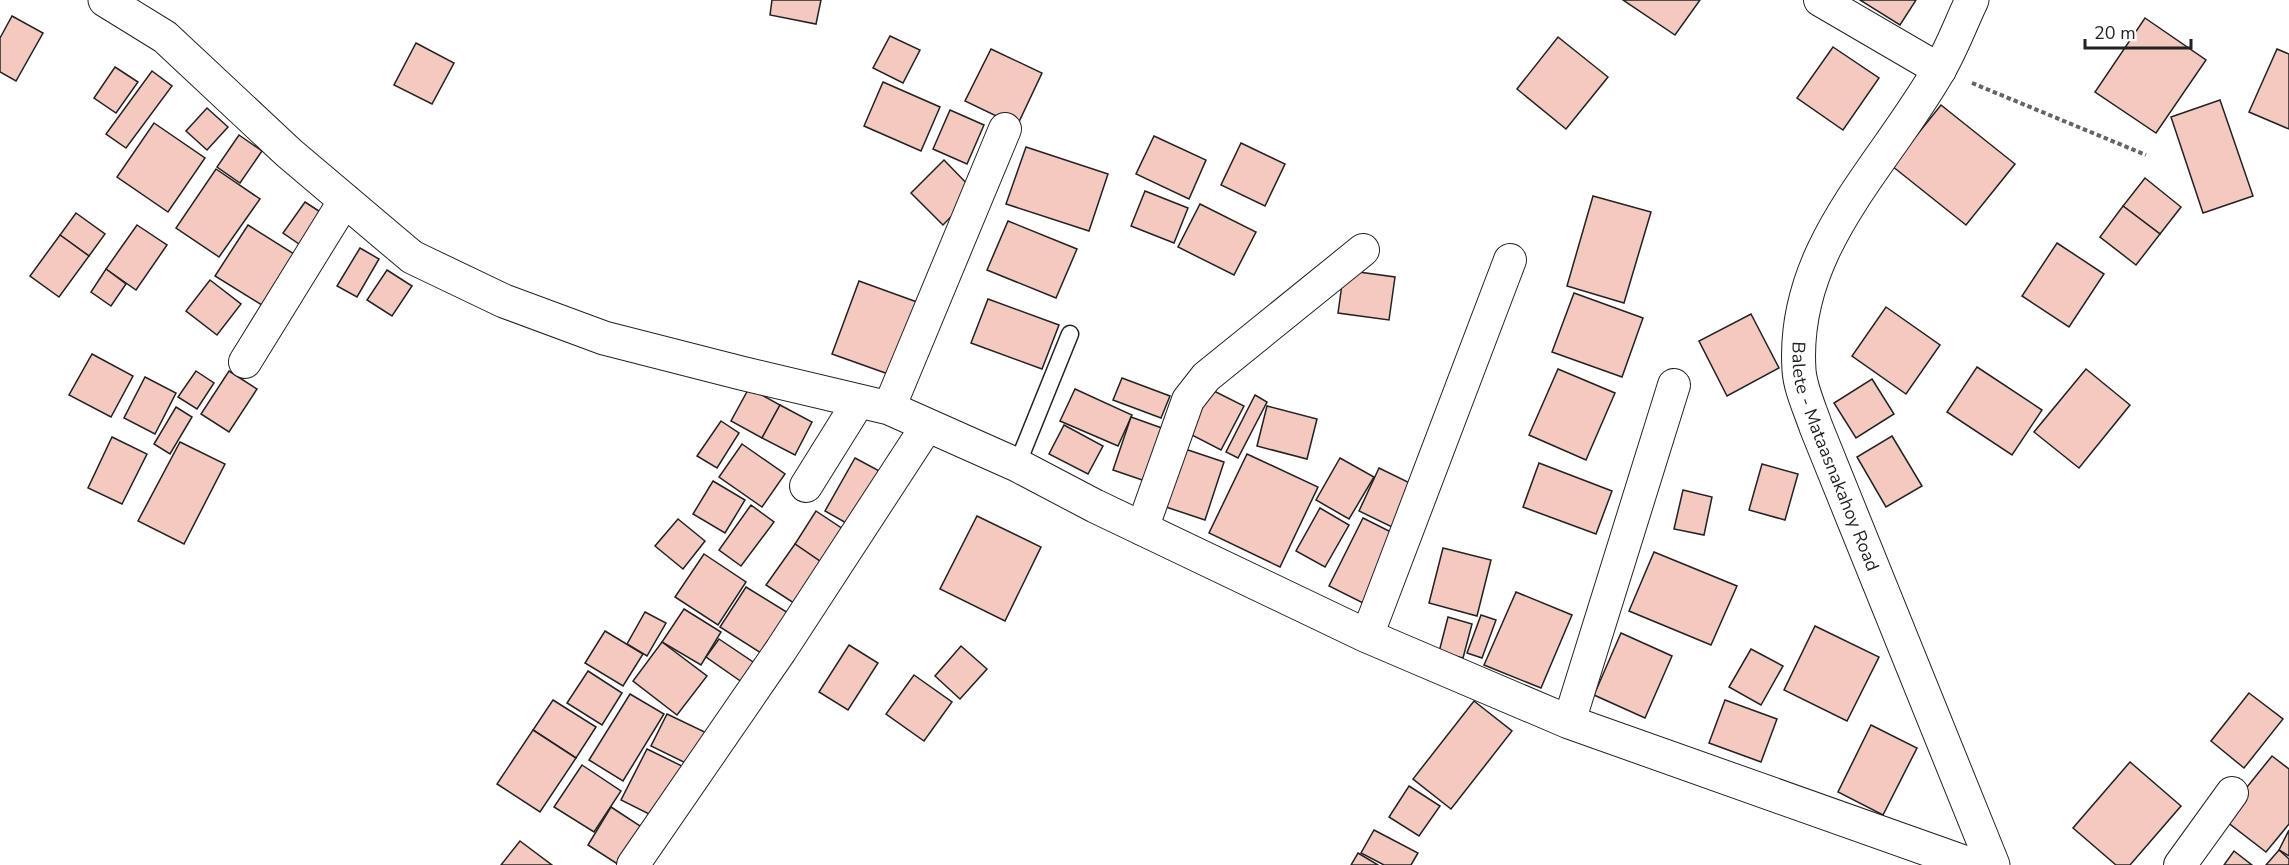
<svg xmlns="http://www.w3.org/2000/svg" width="2289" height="865" viewBox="0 0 2289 865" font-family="'Nunito Sans',sans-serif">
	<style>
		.building { fill: #f3c9c0; stroke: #222; stroke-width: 1.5 }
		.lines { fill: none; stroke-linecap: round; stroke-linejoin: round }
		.service-casing { stroke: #222; stroke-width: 19 }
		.minor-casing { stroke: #222; stroke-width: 34 }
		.tertiary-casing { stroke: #222; stroke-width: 35 }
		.secondary-casing { stroke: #222; stroke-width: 35 }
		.path { stroke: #646464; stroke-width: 4; stroke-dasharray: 4.5 3; stroke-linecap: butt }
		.service { stroke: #fff; stroke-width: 16 }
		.minor { stroke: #fff; stroke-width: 32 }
		.tertiary { stroke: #fff; stroke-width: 33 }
		.secondary { stroke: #fff; stroke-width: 33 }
		.labels { text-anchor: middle; stroke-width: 4.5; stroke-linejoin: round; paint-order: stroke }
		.street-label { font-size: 18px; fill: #222; stroke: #fff }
	</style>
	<rect width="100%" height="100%" fill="#fff"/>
	<!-- building -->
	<g class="building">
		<polygon points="772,0 821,0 816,24 770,15"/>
		<polygon points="1623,0 1700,0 1675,35"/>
		<polygon points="1860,0 1916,0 1900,25"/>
		<polygon points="12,16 43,33 16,81 0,72 0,38"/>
		<polygon points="2145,18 2206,60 2156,133 2095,92"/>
		<polygon points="890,36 920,50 903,83 873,68"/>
		<polygon points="1558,37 1608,77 1566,129 1517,89"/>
		<polygon points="416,43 454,63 432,104 394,85"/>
		<polygon points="1833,47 1879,78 1843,130 1797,98"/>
		<polygon points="991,49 1042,73 1017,126 965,101"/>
		<polygon points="2277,49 2289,54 2289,129 2249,112"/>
		<polygon points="115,67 138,82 116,113 94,98"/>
		<polygon points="152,71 172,86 126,148 106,134"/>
		<polygon points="883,82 940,107 921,151 864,126"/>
		<polygon points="2220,100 2253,196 2203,213 2171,117"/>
		<polygon points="1941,105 2015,164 1966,225 1892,166"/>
		<polygon points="207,108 228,127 207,150 186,131"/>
		<polygon points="950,110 984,125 967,164 933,149"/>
		<polygon points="154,123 205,158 168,212 117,177"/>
		<polygon points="239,135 262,151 240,183 217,167"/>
		<polygon points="1154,136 1206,160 1189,199 1136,174"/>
		<polygon points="1241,143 1285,164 1265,206 1221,185"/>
		<polygon points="1026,147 1108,174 1089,231 1006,204"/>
		<polygon points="944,160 975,192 943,225 911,193"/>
		<polygon points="216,169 260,199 219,257 176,228"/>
		<polygon points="2145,178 2181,207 2160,234 2123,206"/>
		<polygon points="1145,191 1188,208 1174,243 1131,226"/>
		<polygon points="1593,196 1651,212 1624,303 1567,286"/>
		<polygon points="305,202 325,215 302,246 283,233"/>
		<polygon points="1200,204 1256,232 1234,275 1178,247"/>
		<polygon points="2123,206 2160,234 2136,265 2100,237"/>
		<polygon points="76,213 105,234 89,256 60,235"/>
		<polygon points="1008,221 1077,249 1056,298 987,270"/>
		<polygon points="137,225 167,245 136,290 106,269"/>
		<polygon points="248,225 302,259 270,310 215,276"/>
		<polygon points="60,235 89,256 59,297 30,276"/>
		<polygon points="2057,243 2104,274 2069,327 2022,296"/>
		<polygon points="360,248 379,259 357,297 337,286"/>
		<polygon points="106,269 126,284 111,306 91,292"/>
		<polygon points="387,270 412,286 392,316 367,300"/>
		<polygon points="1344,270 1395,277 1389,320 1338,313"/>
		<polygon points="210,280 241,304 217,335 186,311"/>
		<polygon points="859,281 917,302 891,375 832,354"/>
		<polygon points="1574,293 1643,318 1622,377 1552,352"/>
		<polygon points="988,299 1059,325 1042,369 971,343"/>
		<polygon points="1886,307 1940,345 1906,394 1852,356"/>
		<polygon points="1751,314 1779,368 1727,396 1699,341"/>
		<polygon points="92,354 133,376 111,417 69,395"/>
		<polygon points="1977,367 2042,410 2012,455 1947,412"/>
		<polygon points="1558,369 1615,393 1586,460 1529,435"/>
		<polygon points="2086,369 2130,405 2079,468 2034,432"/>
		<polygon points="196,371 214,383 197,409 178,397"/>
		<polygon points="229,371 257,389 229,432 201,414"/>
		<polygon points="145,377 176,393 155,434 124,418"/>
		<polygon points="1122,378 1170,396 1161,418 1113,400"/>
		<polygon points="1872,379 1894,414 1856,438 1834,403"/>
		<polygon points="749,388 780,405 762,438 731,421"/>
		<polygon points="1075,389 1132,415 1118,446 1060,421"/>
		<polygon points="1210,389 1244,406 1221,450 1188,433"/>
		<polygon points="1255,395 1267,402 1238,458 1226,452"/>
		<polygon points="780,405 812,422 795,455 762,438"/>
		<polygon points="1267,406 1317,419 1307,459 1257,446"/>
		<polygon points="176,407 192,417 170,454 154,444"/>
		<polygon points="1131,417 1173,432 1154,484 1113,470"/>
		<polygon points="721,421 739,433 717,468 697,456"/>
		<polygon points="1064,425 1103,446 1088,474 1049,454"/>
		<polygon points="1892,436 1922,486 1886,507 1857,457"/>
		<polygon points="112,437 147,454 122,504 88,488"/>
		<polygon points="180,442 225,464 184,544 138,521"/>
		<polygon points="742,444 785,474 762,507 719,477"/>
		<polygon points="1176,446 1224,462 1205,520 1157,504"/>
		<polygon points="1247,454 1318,487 1280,567 1209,533"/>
		<polygon points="855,458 885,474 855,528 825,511"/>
		<polygon points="1340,458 1374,477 1349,519 1316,500"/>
		<polygon points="1539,463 1612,491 1596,534 1523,507"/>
		<polygon points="1762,464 1798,474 1785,520 1749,510"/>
		<polygon points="1379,468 1414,485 1394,528 1359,511"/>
		<polygon points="713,481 745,500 725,533 693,514"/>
		<polygon points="1683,490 1712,497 1704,535 1674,529"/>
		<polygon points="751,505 774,522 741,566 719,550"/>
		<polygon points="1320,508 1349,525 1325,567 1296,551"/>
		<polygon points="816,511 849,533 827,566 795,544"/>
		<polygon points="977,516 1041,547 1005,621 940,589"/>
		<polygon points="1363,518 1403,538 1369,606 1329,586"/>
		<polygon points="678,519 705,541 683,569 655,546"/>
		<polygon points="795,544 827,566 800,607 766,585"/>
		<polygon points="1443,548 1491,560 1477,616 1429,603"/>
		<polygon points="1654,552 1737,586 1711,645 1629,611"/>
		<polygon points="704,554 746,582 718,625 675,597"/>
		<polygon points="746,587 798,619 772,660 720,627"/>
		<polygon points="1516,592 1572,615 1541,688 1484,665"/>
		<polygon points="684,609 721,632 701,665 662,642"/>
		<polygon points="645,612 666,623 647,656 627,644"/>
		<polygon points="1481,615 1496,620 1482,658 1467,653"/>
		<polygon points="1448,617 1472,624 1463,658 1439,652"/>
		<polygon points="1815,626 1879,657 1847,721 1784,690"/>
		<polygon points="605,631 643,654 623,686 585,663"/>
		<polygon points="1621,633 1672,656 1645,718 1594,695"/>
		<polygon points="719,639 762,668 749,687 706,657"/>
		<polygon points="662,642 707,676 677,715 633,681"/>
		<polygon points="849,645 878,663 848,710 819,692"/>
		<polygon points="961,646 987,669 960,699 935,676"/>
		<polygon points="1751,649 1783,666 1761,705 1729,687"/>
		<polygon points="588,671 622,693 602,725 567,703"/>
		<polygon points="914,675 952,702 924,741 886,714"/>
		<polygon points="2249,693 2283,719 2244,768 2211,741"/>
		<polygon points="630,694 664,714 623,781 589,760"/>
		<polygon points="553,700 596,727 576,758 533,730"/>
		<polygon points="1725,700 1777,719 1761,762 1709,743"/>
		<polygon points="1474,701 1512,731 1451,809 1413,779"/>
		<polygon points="667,714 711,735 696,768 651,746"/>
		<polygon points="1871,725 1917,748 1883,815 1838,792"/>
		<polygon points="533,730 576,758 540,812 497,784"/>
		<polygon points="647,749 688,769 661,820 621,800"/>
		<polygon points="2272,756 2289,769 2289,824 2266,852 2222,818"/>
		<polygon points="2130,762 2181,806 2130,865 2116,865 2073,828"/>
		<polygon points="582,765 621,791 594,832 554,807"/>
		<polygon points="1409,786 1440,806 1419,836 1389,817"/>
		<polygon points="611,807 651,833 619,865 588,845"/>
		<polygon points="1374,830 1418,853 1411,865 1384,865 1361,853"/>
		<polygon points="2289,830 2289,856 2279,850"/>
		<polygon points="520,841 552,865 501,865"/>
		<polygon points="2279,850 2289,859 2289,865 2266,865"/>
		<polygon points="2234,851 2252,865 2224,865"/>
		<polygon points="1358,853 1378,865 1351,865"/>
	</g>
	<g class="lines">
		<defs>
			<polyline id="service" points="1017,465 1070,334"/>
			<g id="minor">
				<polyline points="1820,0 1940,70"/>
				<polyline points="245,362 345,200"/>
				<polyline points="889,408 1005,129"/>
				<polyline points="806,486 859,401"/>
				<polyline points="1142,529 1188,400 1206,377 1363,250"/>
				<polyline points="1367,636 1510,260"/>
				<polyline points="1569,722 1674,385"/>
				<polyline points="633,865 781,650 927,426"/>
				<polyline points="2180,865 2232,793"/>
			</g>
			<polyline id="tertiary" points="105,0 165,37 289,153 412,257 504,301 604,338 741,373 889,408 1017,465 1095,506 1367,636 1569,722 1972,865"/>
			<g id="secondary">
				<path id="s1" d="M1972 0C1961 23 1952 48 1939 70 1883 168 1791 248 1799 370 1800 388 1810 409 1816 427L1993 865"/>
			</g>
		</defs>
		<!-- service casing -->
		<use href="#service" class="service-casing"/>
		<!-- minor casing -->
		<use href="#minor" class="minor-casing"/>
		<!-- tertiary casing -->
		<use href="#tertiary" class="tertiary-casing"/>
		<!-- secondary casing -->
		<use href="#secondary" class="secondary-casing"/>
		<!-- path -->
		<polyline class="path" points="1972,83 2146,155"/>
		<!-- service -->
		<use href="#service" class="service"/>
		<!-- minor -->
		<use href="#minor" class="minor"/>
		<!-- tertiary -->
		<use href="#tertiary" class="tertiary"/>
		<!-- secondary -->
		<use href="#secondary" class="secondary"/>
	</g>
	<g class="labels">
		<!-- street labels -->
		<g class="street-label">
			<text dy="6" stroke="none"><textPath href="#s1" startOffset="508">Balete - Mataasnakahoy Road</textPath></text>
		</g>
	</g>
	<!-- scale -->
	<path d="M2085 39v9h106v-9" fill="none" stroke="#222222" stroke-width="3"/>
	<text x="2094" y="39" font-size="18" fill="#222222" stroke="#ffffff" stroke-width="4.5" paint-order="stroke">20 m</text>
</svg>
